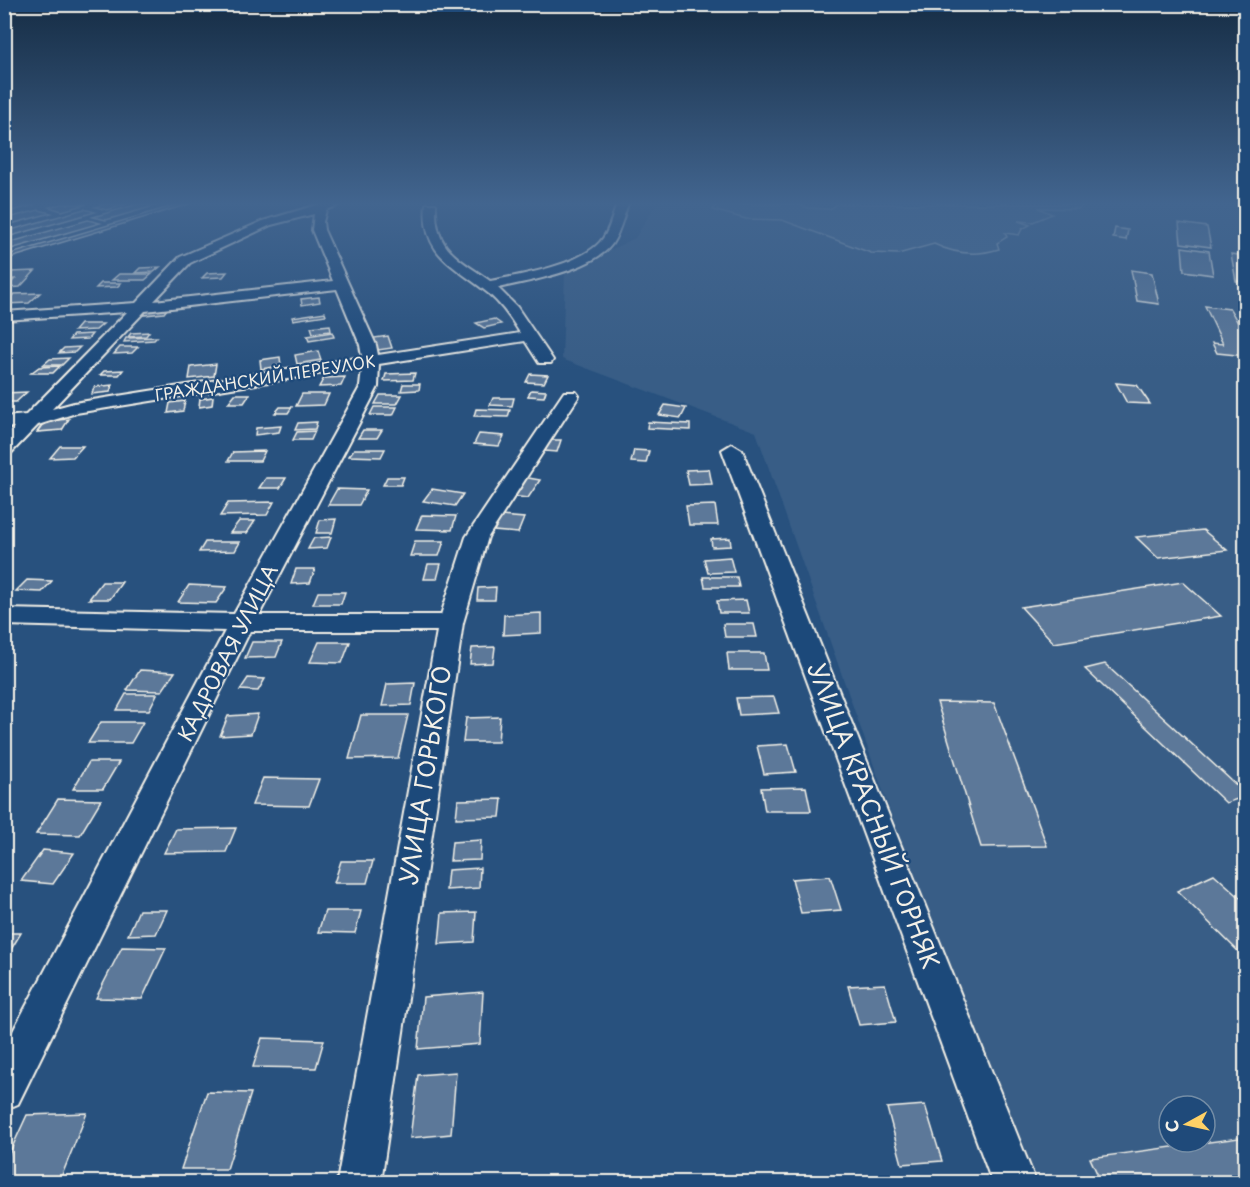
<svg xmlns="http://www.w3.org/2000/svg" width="1250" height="1187" viewBox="0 0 1250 1187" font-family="'Playpen Sans',sans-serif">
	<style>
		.built { fill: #375d86; fill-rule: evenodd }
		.green { fill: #45688e; stroke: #9cacbb; stroke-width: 1.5 }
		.building { fill: #5b7899; stroke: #f4f1e8; stroke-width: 1.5 }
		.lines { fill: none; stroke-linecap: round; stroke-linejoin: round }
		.street-casing { stroke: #f4f1e8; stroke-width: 4 }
		.street { fill: #1f4a7a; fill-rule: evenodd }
		.labels { text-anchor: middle; stroke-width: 4.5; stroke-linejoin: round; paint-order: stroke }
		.far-street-label { font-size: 16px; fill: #f4f1e8; stroke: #1f4a7a }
		.street-label { font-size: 20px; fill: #f4f1e8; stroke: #1f4a7a }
		.near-street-label { font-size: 24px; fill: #f4f1e8; stroke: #1f4a7a }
	</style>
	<rect width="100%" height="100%" fill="#28517e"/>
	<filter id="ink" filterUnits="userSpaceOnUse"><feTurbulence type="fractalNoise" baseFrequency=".0167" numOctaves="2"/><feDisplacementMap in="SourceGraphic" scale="12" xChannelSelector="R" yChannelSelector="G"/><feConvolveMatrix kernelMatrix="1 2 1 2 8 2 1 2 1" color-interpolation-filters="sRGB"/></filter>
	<g filter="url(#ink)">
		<!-- built -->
		<g class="built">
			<polygon points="5,204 190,204 5,260"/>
			<path d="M656 204H1236L1245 206V1182H1021L756 432 562 359 565 272 635 238ZM1169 1106H1205V1142H1169Z"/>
		</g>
		<!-- green -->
		<path class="green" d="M716 204H797L808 208 830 209 837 204H1085L1078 209 1038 208 1052 214 1033 222 1018 221 1030 225 1022 229 1019 235 1005 233 1007 237 997 243 999 249C977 256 955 254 934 244L898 254 871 253 782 220 746 219 713 210Z"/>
		<!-- building -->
		<g class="building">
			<polygon points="16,204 31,204 34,205 4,213 4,207"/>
			<polygon points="61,204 87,204 62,211 49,207"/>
			<polygon points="105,204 127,204 107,210 95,207"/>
			<polygon points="138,204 161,204 106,220 93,217"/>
			<polygon points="179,204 189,204 4,260 4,256"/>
			<polygon points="84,209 95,212 4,238 4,232"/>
			<polygon points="39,210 51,213 4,226 4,219"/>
			<polygon points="88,220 100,223 4,251 4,244"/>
			<polygon points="1179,223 1207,227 1211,247 1181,243"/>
			<polygon points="1115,228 1128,230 1126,240 1113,238"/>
			<polygon points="1182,247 1209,251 1213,275 1184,271"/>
			<polygon points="1231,254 1246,256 1246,282 1236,281"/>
			<polygon points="160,267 154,272 135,273 140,268"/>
			<polygon points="1131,270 1152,273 1159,304 1137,301"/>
			<polygon points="35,271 20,287 6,288 15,279 4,280 10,272"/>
			<polygon points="227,272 223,277 202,278 207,273"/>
			<polygon points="119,274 152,274 145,280 112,280"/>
			<polygon points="101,283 121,283 117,287 96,288"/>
			<polygon points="40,293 29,303 4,304 14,294"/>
			<polygon points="319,297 320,302 302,305 301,299"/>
			<polygon points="1205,306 1230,309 1246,337 1246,356 1217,353 1212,343 1223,344"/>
			<polygon points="168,308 164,313 144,315 147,309"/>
			<polygon points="325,312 326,315 293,320 292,317"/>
			<polygon points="494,319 501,324 484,328 476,323"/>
			<polygon points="80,324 103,324 96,330 74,331"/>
			<polygon points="330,325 331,331 313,333 311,327"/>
			<polygon points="149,332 146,336 128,337 131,333"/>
			<polygon points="332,332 334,337 309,341 307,336"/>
			<polygon points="92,334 88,339 69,340 73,335"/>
			<polygon points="388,336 392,348 378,350 374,338"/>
			<polygon points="157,337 154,340 124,342 126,338"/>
			<polygon points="80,347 75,352 59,353 64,348"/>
			<polygon points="120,347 138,347 132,353 114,354"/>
			<polygon points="318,351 321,360 297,364 295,355"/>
			<polygon points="280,357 281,366 261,369 260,360"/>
			<polygon points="69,358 62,365 43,365 50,359"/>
			<polygon points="216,364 214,376 189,379 191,367"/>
			<polygon points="60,366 53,373 31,373 39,367"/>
			<polygon points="123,370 119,375 100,375 104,371"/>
			<polygon points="415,373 413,380 384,381 386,374"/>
			<polygon points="530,374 548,375 544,383 526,382"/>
			<polygon points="345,377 341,386 319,387 324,378"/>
			<polygon points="1116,383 1137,385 1150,404 1127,403"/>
			<polygon points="403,384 420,384 419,390 401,391"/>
			<polygon points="112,385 110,392 92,394 94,387"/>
			<polygon points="531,390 546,391 544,397 528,396"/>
			<polygon points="27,392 16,402 4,402 4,393"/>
			<polygon points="235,394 250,394 244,403 228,403"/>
			<polygon points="302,394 329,394 324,405 296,406"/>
			<polygon points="380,395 402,395 397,404 375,404"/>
			<polygon points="213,397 212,405 199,407 200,399"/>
			<polygon points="493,398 514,398 512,406 490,405"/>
			<polygon points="185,401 183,411 168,413 170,403"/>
			<polygon points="665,405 686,408 681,418 659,415"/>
			<polygon points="280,407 292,407 288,413 275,413"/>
			<polygon points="374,407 397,407 393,415 370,415"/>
			<polygon points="476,409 510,410 508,417 474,416"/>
			<polygon points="69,419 62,430 37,432 45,421"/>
			<polygon points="317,422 315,429 295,430 298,423"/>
			<polygon points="648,422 690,424 690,430 647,428"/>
			<polygon points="281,426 279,432 255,435 256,428"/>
			<polygon points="363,430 382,430 377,438 358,438"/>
			<polygon points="315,431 311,440 293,440 297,432"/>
			<polygon points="479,434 504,436 499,446 474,444"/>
			<polygon points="550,440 561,440 557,452 545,451"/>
			<polygon points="60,446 83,446 73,457 50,458"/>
			<polygon points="354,449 385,449 381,457 349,456"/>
			<polygon points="634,450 649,451 646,463 631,462"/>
			<polygon points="265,451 260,461 228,461 233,452"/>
			<polygon points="709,469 712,484 689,485 686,470"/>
			<polygon points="387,477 404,477 401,485 383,485"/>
			<polygon points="523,477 540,480 528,498 510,496"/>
			<polygon points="266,478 286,478 280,488 259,488"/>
			<polygon points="337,489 367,490 359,505 328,505"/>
			<polygon points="432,489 463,494 455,506 423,501"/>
			<polygon points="274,502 267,515 220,516 228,503"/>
			<polygon points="715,505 718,525 689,525 686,506"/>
			<polygon points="422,515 456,516 452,530 416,529"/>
			<polygon points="501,516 524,518 518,533 494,531"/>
			<polygon points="336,519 332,533 316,533 320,520"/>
			<polygon points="239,521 255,521 247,533 230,533"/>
			<polygon points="1203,530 1227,550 1158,558 1136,537"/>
			<polygon points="331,537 327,548 308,549 314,538"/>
			<polygon points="730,538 731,546 712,547 711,539"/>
			<polygon points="415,541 444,541 439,556 410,556"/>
			<polygon points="205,542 240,542 235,551 199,552"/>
			<polygon points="730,557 734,572 708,573 704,559"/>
			<polygon points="428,564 441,564 437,579 424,579"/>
			<polygon points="296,569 315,569 310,583 291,584"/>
			<polygon points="703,577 737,577 739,587 705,587"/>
			<polygon points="27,580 52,581 42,592 16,591"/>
			<polygon points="102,582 122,582 110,599 89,599"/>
			<polygon points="1183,582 1221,616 1054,643 1021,607"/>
			<polygon points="189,585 227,587 216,603 178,602"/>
			<polygon points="496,587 495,600 477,600 478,588"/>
			<polygon points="318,592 345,592 341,604 313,604"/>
			<polygon points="746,600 749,613 719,613 717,601"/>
			<polygon points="541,613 541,633 503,635 504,615"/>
			<polygon points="723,624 754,624 757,637 725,637"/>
			<polygon points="252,642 282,642 276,657 245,658"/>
			<polygon points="319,642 350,642 342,663 310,662"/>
			<polygon points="495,647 493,663 470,664 472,648"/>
			<polygon points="727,653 764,653 767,670 729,670"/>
			<polygon points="1105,664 1246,794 1246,796 1226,803 1085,669"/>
			<polygon points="140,670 175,672 162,691 127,690"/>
			<polygon points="248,678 265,679 258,691 240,690"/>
			<polygon points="415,683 411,705 382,706 387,684"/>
			<polygon points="126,694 157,694 149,710 117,710"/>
			<polygon points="774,697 779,713 739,715 736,698"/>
			<polygon points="937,702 994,703 1047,846 981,847"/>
			<polygon points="258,714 251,734 220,736 228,716"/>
			<polygon points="361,715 408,715 398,758 349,759"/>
			<polygon points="500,717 498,742 463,742 466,718"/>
			<polygon points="101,722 143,722 131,743 88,743"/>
			<polygon points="788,744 796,772 764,774 757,746"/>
			<polygon points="89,762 119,762 103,789 73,789"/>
			<polygon points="263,778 319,779 309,806 252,805"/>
			<polygon points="806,787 811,811 765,811 761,788"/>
			<polygon points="58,799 101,800 80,835 36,834"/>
			<polygon points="502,799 500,817 456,818 458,800"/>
			<polygon points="236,828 226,852 164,853 176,829"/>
			<polygon points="481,840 480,860 450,861 452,842"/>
			<polygon points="43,850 74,853 53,884 21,881"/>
			<polygon points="341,861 373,861 367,883 334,883"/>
			<polygon points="480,868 479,888 446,890 448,870"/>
			<polygon points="1214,874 1246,903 1246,959 1177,891"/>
			<polygon points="830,876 841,910 801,913 792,879"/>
			<polygon points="139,910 167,910 156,934 128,935"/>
			<polygon points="325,911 361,911 355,933 318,932"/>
			<polygon points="476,912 474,942 439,944 442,913"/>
			<polygon points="4,933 21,933 4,961"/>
			<polygon points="122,947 166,948 142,999 96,998"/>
			<polygon points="885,984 896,1022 859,1025 848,986"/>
			<polygon points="483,992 480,1044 418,1049 423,997"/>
			<polygon points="262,1038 324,1040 316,1068 253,1067"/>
			<polygon points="456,1072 451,1134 410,1138 418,1075"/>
			<polygon points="207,1092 251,1093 227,1169 181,1169"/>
			<polygon points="925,1105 942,1161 902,1164 887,1108"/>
			<polygon points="87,1113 60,1180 4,1182 4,1165 27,1115"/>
			<polygon points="1246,1137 1246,1182 1101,1182 1090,1158"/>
		</g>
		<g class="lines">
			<defs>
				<g id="street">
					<path d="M320 204 339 205 326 210 323 222 324 230 376 345 378 355 520 333C511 318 501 304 488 293 454 265 421 255 426 204H436C434 250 457 257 490 281 520 275 578 266 600 242 609 233 612 216 617 204H628C623 217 620 232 612 244 593 270 529 281 498 288L517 307 553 360 551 363H539L525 341 379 364 378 387 259 615H441L466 537 564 392H576L579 396 488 537 463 623 381 1182H337L437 631H250L18 1104 4 1110V1048L225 631 4 625V609L234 614 360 387 362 367 76 413 38 425 11 453 4 455V437L14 427 4 428V417L26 415 127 312 4 320V312L136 303 180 257 263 221ZM314 214 312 230 333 281 154 301 190 263 271 225ZM337 289 360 345 362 357 74 403 52 409 145 311Z"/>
					<polygon points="732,444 742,450 1036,1182 992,1182 722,450"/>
				</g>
			</defs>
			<!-- street casing -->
			<use href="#street" class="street-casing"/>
			<!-- street -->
			<use href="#street" class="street"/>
		</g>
	</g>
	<!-- sky -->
	<linearGradient id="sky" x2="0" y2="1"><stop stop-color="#162d45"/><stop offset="0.55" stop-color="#42658f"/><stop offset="1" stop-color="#42658f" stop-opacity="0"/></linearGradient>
	<rect width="1250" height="370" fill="url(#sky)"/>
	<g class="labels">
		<!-- far-street labels -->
		<g class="far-street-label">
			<text transform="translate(265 378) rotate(-9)" y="6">ГРАЖДАНСКИЙ ПЕРЕУЛОК</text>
		</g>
		<!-- street labels -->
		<g class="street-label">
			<text transform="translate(228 653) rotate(-63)" y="7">КАДРОВАЯ УЛИЦА</text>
		</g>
		<!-- near-street labels -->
		<g class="near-street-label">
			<text transform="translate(426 775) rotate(-81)" y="8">УЛИЦА ГОРЬКОГО</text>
			<text transform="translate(873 816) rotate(69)" y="8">УЛИЦА КРАСНЫЙ ГОРНЯК</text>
		</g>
	</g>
	<!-- margin -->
	<rect width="1250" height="1187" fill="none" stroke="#1f4a7a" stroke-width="24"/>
	<rect x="12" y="12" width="1226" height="1163" fill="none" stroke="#f4f1e8" stroke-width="2" filter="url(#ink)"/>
	<!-- north arrow -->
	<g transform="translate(1187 1124) rotate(262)"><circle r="28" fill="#1f4a7a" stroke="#748da6" stroke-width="1.5"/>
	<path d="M0-4.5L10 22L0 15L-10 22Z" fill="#ffd166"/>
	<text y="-9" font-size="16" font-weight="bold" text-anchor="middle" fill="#f4f1e8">С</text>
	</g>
</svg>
